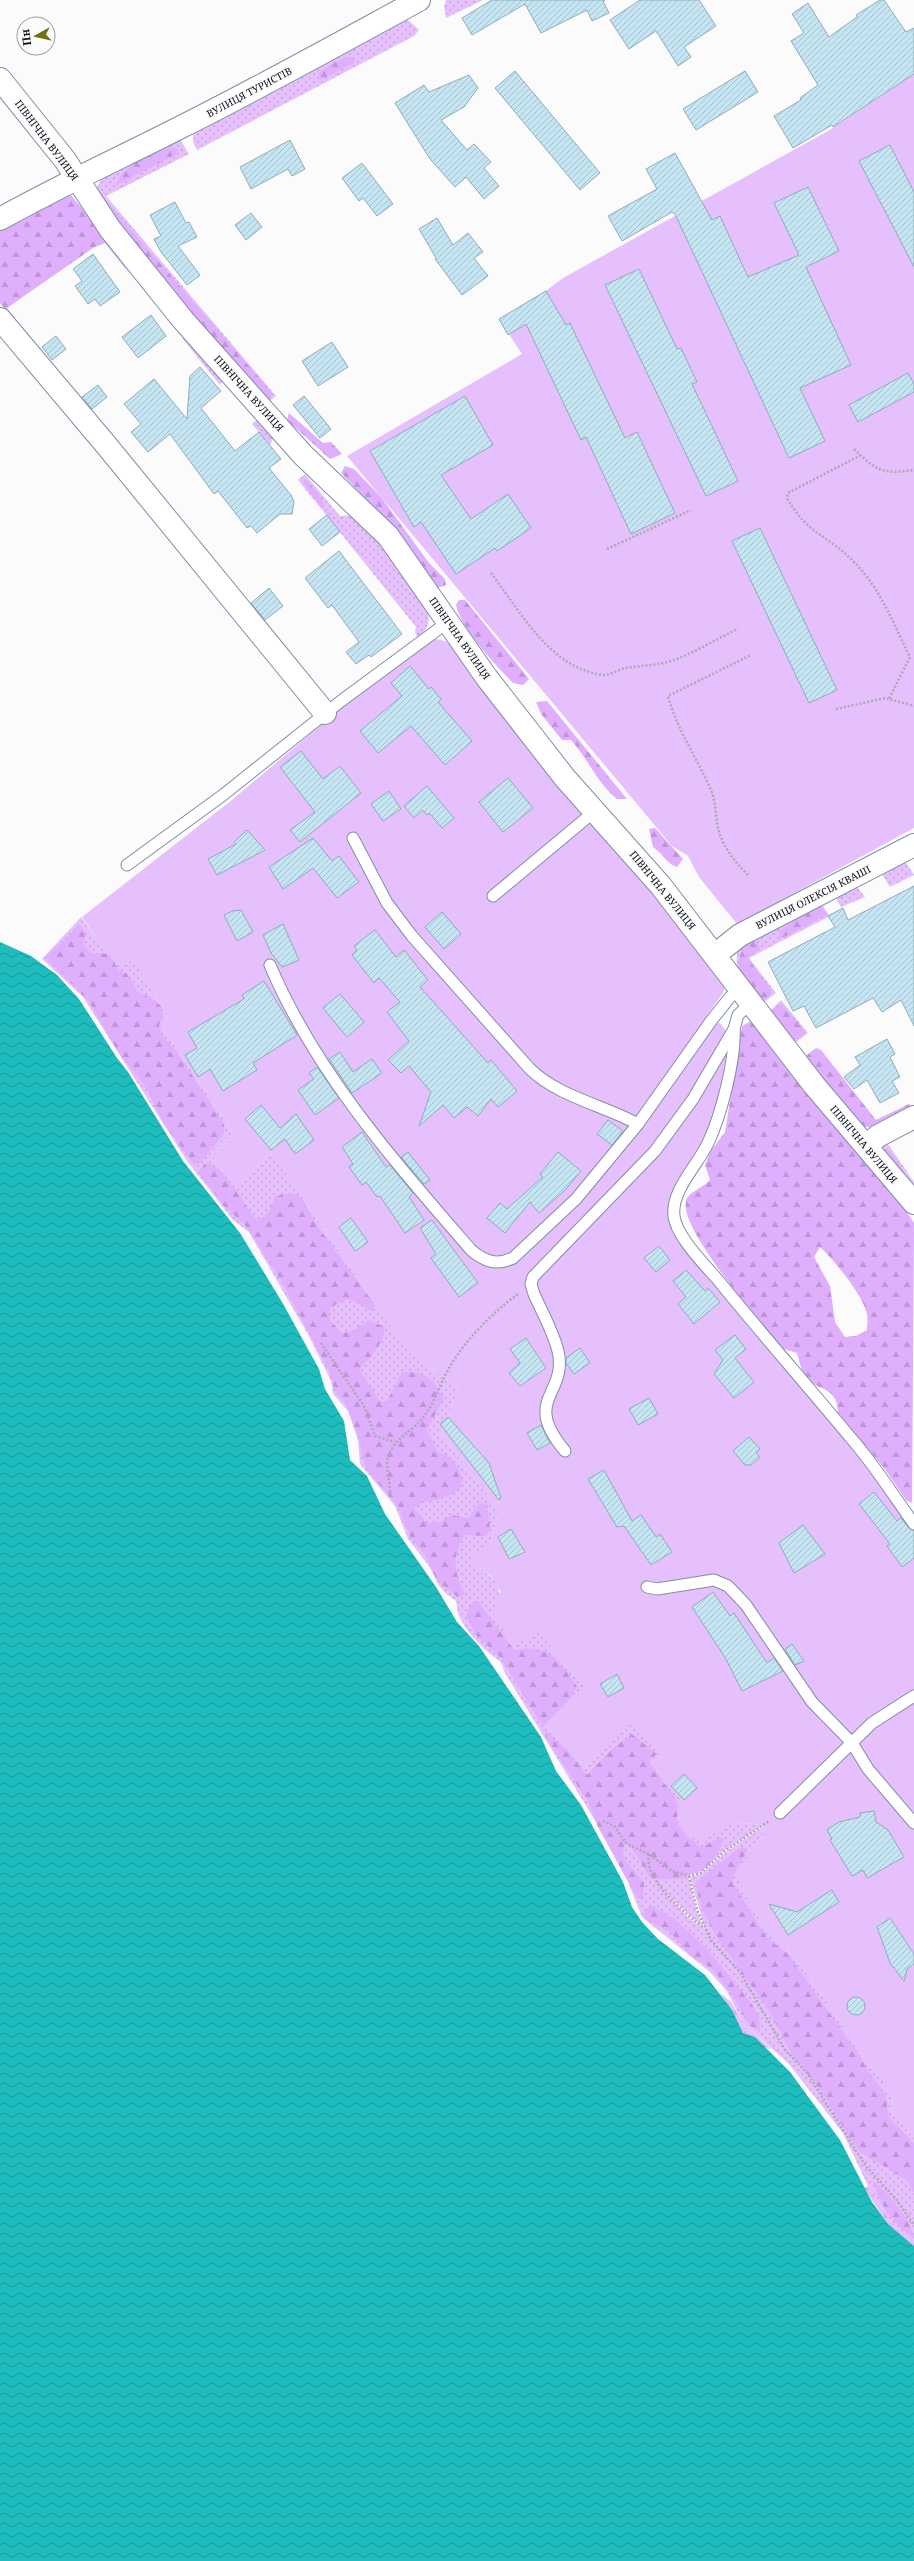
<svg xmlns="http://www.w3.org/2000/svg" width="914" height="2561" viewBox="0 0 914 2561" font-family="'Noto Serif',serif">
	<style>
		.grass { fill: url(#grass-dots) }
		.forest { fill: url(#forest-firs); fill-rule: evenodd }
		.wetland { fill: url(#wetland-marsh) }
		.garden { fill: #e6bffd }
		.water { fill: url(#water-waves) }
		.building { fill: url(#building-hatch); stroke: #8eacb9 }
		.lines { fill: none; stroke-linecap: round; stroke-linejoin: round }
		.lane-casing { stroke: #7e8fa5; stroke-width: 13 }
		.street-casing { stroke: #7e8fa5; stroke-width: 24 }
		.path { stroke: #a9abae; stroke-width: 2.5; stroke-dasharray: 2 2; stroke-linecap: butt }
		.lane { stroke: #fff; stroke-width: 11 }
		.street { stroke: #fff; stroke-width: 22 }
		.labels { text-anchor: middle; stroke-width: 3.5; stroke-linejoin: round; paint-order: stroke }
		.street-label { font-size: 10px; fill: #0c121a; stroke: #fbfbfb }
	</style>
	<defs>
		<pattern id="grass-dots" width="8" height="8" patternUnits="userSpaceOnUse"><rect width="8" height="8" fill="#e6bffd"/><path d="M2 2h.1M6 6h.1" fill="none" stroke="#c4a3d8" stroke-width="1.8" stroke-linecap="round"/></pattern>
		<pattern id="forest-firs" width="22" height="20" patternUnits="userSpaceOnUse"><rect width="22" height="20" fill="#dfaefc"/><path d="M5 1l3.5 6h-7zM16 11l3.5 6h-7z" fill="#be95d7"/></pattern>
		<pattern id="wetland-marsh" width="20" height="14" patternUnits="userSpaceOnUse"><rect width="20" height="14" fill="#e6bffd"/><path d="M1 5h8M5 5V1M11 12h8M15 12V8" fill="none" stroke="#c4a3d8"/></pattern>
		<pattern id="water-waves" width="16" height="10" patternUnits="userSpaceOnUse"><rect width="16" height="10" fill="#1fbcbe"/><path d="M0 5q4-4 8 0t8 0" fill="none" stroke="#1a979a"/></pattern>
		<pattern id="building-hatch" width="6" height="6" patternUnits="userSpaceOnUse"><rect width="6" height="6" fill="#c5e5f2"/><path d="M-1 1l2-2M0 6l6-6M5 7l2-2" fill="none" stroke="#a8c3cf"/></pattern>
	</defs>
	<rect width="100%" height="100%" fill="#fbfbfb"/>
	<!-- grass -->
	<g class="grass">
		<polygon points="446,0 483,0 446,18 444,6"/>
		<polygon points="407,19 419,30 414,36 197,150 193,142 194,129"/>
		<polygon points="178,136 189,154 106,196 276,396 266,404 97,199 97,188 101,179"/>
		<polygon points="182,338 187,338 223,380 220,385"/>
		<polygon points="259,418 274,437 270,445 252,424"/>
		<path d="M305 474 340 516 352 515 379 540 427 609C431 623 428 627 418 638L415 632 416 627 298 480Z"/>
		<polygon points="904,859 914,875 890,887 880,871"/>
		<polygon points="857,887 865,897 841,907 836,898"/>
		<path d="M821 903 829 915 828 917 749 958 776 993 764 1002C749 985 730 971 739 947Z"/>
		<path d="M81 917 97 940 134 961 168 1017 162 1026 233 1132 211 1154 235 1186 272 1153 410 1354 459 1388 441 1434 499 1511 491 1541 473 1564C491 1576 503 1582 499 1606L491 1613 538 1631 586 1689 547 1727 585 1769 632 1722 660 1753 651 1762 682 1801 731 1822 763 1825 724 1851 700 1873 688 1875 696 1909 703 1927 663 1891 689 1918 705 1929 690 1877 701 1874 726 1852 764 1826 765 1831 755 1846 775 1942H783L822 1994 869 2066 882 2078 893 2101 890 2109 914 2138V2240L892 2223 886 2214 868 2186 843 2133 788 2063 743 2023 727 1991 710 1972 642 1917 628 1882 596 1822 505 1673 501 1662C486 1652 464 1631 458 1613 457 1609 457 1605 456 1601L445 1593 438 1584 429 1566 408 1539 395 1506 360 1464 358 1440 348 1411 333 1394 331 1381 310 1338 249 1232 233 1220 187 1161 83 997 42 959Z"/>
		<polygon points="781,1000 808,1033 795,1043 768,1013"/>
		<polygon points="914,1127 914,1131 888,1144 914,1182 914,1193 881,1149 882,1145"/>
	</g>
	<!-- forest -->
	<g class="forest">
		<polygon points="345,57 355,57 354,63 320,80 319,72"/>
		<path d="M173 147 178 149 175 155 116 185C123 164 152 153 173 147Z"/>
		<polygon points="69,193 106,236 129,273 105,243 93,248 7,308 24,330 21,329 0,303 0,230"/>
		<polygon points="102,198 106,201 274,395 267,399 184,310 105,211"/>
		<polygon points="289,413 323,443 331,442 342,454 330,459 287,420"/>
		<polygon points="345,466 354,469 381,497 429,563 445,579 446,585 437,588 388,522 341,473"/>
		<polygon points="305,479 316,490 326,507 321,507 304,484 303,480"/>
		<path d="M459 600H465L529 679 523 685 513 683C496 665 461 629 456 605Z"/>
		<path d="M547 701 627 799H617C598 784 588 759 571 740H562L541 714 536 702Z"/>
		<path d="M655 828 683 859 677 867C666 863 663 854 653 847L649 829Z"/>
		<polygon points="817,905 821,906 827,915 780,939 779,931"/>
		<polygon points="81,926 85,932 84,945 92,954 102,953 110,956 119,970 127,974 137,991 156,1001 161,1006 163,1017 159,1025 163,1036 177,1052 224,1124 224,1134 200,1163 194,1165 164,1124 147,1089 118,1052 88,1000 49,961 46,956 71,934 76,927"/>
		<path d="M753 940 758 943 760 949 748 958 771 990 770 996 761 1001C749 984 729 968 744 948 747 944 748 942 753 940Z"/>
		<polygon points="781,1003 806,1033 794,1041 771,1011"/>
		<path d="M751 1021 897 1197 914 1223 912 1503 906 1500 884 1468 838 1414C838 1387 820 1391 804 1378L797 1353 778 1347C760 1320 679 1229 686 1201 688 1192 703 1188 710 1180L705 1165 710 1152 725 1132 742 1026ZM820 1247C834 1260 863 1295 867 1314 868 1319 867 1325 867 1330L856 1336 845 1337 835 1322 830 1286 814 1257Z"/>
		<polygon points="816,1048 821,1050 876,1120 909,1104 912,1109 874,1128 863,1126 808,1060 807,1055"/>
		<polygon points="889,1150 914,1186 914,1192 888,1158 886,1151"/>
		<path d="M206 1162C223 1165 245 1206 257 1221L269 1212 275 1197 284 1194H296L303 1200 314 1221 375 1305 372 1311C351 1301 351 1292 330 1309V1320L342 1333 354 1330 369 1320 385 1327C382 1346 372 1356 359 1369L379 1400 386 1403 402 1372C430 1371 430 1378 444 1398L427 1430 437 1451 451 1458 460 1472 462 1485C443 1507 424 1495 412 1510L420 1514 426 1523 440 1522 452 1515 468 1518 479 1503 487 1504 490 1529 486 1536 465 1535C451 1555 454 1574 465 1594L457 1597 437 1580 425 1555 411 1538 398 1507 365 1467 359 1439 352 1420 345 1403 335 1391 329 1371 282 1282 245 1225 224 1206 198 1172Z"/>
		<path d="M477 1600 512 1647 516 1650C549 1643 559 1661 577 1686L572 1696 545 1724 542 1725 501 1658 476 1635 466 1615 470 1607Z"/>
		<path d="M546 1731 566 1749 587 1775 611 1750 632 1734 657 1754 648 1761 676 1799 678 1825 688 1837 701 1847 719 1838 724 1839C719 1852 713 1865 698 1871 691 1874 687 1874 681 1879H651C642 1866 638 1853 626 1843L623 1849 625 1860 644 1882 643 1897 638 1899 598 1827 587 1800 548 1741 545 1734Z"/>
		<polygon points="743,1847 747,1851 732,1878 734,1885 767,1938 787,1953 860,2056 867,2070 885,2094 889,2118 914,2143 914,2193 908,2181 860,2152 850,2138 823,2094 790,2051 771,2014 716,1936 702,1909 695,1883 734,1852"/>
		<polygon points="652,1906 677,1921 708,1950 752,2004 759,2017 760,2032 750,2026 731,1994 712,1969 690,1955 672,1934 644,1918 644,1909"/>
		<path d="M873 2181C885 2187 914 2225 914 2239 893 2222 880 2207 873 2181Z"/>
	</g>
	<!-- wetland -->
	<g class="wetland">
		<path d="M720 1993 731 2002 743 2023 771 2049C760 2047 755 2037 743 2033Z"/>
		<polygon points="868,2186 892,2223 914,2240 914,2246 888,2224 864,2188"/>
	</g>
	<!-- garden -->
	<g class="garden">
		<polygon points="914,74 914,828 737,924 699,877 688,856 672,846 347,456 522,354 499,319 547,290 563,278 828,131"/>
		<polygon points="437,639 451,643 630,861 726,984 723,993 706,1017 721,1024 733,1041 717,1105 704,1141 671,1215 848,1439 914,1529 914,2138 890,2109 893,2101 882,2078 869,2066 822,1994 783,1942 775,1943 751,1907 736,1874 765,1831 763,1825 731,1822 702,1842 689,1835 677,1820 678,1805 682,1801 650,1762 660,1753 632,1723 585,1769 546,1726 586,1689 538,1631 514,1646 491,1612 499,1606 495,1597 501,1592 491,1576 473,1564 472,1555 491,1541 499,1511 441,1434 459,1388 410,1354 272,1153 235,1186 211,1154 233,1132 162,1026 168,1017 134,961 123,965 97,940 82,917 232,800 346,704 430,641"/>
	</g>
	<!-- water -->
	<polygon class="water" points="0,942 31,956 57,975 79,999 117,1058 128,1072 183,1161 240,1233 282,1302 319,1369 325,1389 344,1421 350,1460 367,1476 385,1514 436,1587 457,1622 479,1646 541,1737 556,1771 581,1805 623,1882 632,1907 642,1922 658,1939 705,1975 732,2010 743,2033 755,2037 790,2072 840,2140 872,2202 888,2224 914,2246 914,2561 0,2561"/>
	<!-- building -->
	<g class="building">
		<polygon points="492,0 605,0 603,1 609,13 592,21 587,10 541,33 525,4 472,35 462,18"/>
		<polygon points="640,0 699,0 716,26 684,47 691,57 678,66 656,31 629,49 610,20"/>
		<polygon points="880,0 884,0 906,32 914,28 914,74 833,127 832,125 793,148 774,116 801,100 800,98 818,85 791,41 804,33 792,14 808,3 829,37 857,17 856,15"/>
		<polygon points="515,71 600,173 580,190 495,88"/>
		<polygon points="745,71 758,92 696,130 683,109"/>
		<polygon points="469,75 478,88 464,107 441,120 467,150 474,144 491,162 484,168 499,186 484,199 466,177 455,187 430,159 395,103 424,85 429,92"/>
		<polygon points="290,140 305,169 292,176 288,169 251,189 240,167"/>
		<polygon points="890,145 914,192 914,267 859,161"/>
		<polygon points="675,153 712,220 720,216 748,277 799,255 774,203 808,187 839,251 806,267 851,365 800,388 825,441 789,458 675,214 672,212 622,241 608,216 657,189 646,169"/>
		<polygon points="362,163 393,204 377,216 363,198 359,201 342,178"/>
		<polygon points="175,202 186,223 189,222 197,237 178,246 200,275 187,285 161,252 154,239 161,236 150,215"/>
		<polygon points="251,213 262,227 246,240 235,225"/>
		<polygon points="437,218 453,245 468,233 483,252 474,258 488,276 462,295 435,259 436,258 419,229"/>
		<polygon points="93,254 120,292 100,306 95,299 88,304 75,286 82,281 73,269"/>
		<polygon points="639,269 677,349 681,348 697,382 692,384 738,481 706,496 605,285"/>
		<polygon points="546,291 566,325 570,323 625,438 637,432 675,513 631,534 586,437 581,440 526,324 508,335 499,319"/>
		<polygon points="151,315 166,336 138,358 122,337"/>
		<polygon points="56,336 66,349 52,360 42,347"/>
		<polygon points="332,342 348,367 318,386 302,361"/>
		<polygon points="200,367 221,391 201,408 235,451 259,432 281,459 269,468 291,495 294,502 292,514 280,514 257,533 251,526 247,528 218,491 214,494 170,434 148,452 131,432 141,424 124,404 154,379 187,419 190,376"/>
		<polygon points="908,373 914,384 914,392 858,422 849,405"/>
		<polygon points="98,385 107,397 92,409 82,397"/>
		<polygon points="304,396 331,429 320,438 293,405"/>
		<polygon points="465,396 493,445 441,475 471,519 508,494 531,528 497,551 495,548 456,574 421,522 414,527 370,451"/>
		<polygon points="327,515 340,532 322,546 309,529"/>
		<polygon points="760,528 837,690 809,703 732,541"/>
		<polygon points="339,551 402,634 371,657 369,655 356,664 346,652 359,642 332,605 328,608 305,578"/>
		<polygon points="269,588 283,606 265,620 251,603"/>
		<polygon points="410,666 429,689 431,687 441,699 438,702 472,741 445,765 411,726 378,753 360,731 402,696 391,683"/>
		<polygon points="301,751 323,779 340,766 361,793 300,842 290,830 315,812 280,767"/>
		<polygon points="508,778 533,808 503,832 479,802"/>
		<polygon points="427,786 454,818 442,828 429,813 427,815 423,810 414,818 404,806"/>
		<polygon points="389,791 401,809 383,821 371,804"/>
		<polygon points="247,830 265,850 217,875 208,859 236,844 234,842"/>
		<polygon points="313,838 332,861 339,856 359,882 337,898 313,868 283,889 269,867"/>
		<polygon points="914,886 914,1026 901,1000 882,1012 873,998 816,1028 804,1006 793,1011 768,962 835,927 828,916 843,908 848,920"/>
		<polygon points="241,910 253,932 237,941 224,915 233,911"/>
		<polygon points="442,912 461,934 444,949 425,927"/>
		<polygon points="283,924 299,960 282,967 271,953 263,935"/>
		<polygon points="375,930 396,957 404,950 428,980 420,987 488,1063 491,1060 517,1091 498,1107 491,1099 478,1116 467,1107 454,1118 443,1105 419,1126 431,1092 409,1066 401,1073 388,1060 409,1041 387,1012 400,1002 379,978 374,983 352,955 357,950 354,946"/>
		<polygon points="264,981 297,1035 253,1063 257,1070 223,1091 210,1069 198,1077 185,1055 197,1048 188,1032 244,999 242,995"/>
		<polygon points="340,994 364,1022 347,1037 323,1008"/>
		<polygon points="887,1039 895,1054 890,1057 900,1077 892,1081 899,1093 880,1103 867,1080 854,1089 844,1077 860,1065 855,1057"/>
		<polygon points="340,1052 353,1072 372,1059 382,1073 352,1093 329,1059"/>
		<polygon points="317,1067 339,1098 315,1115 298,1090 314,1079 309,1073"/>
		<polygon points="261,1105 280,1128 296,1114 314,1140 295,1154 285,1139 271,1150 245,1119"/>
		<polygon points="608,1120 623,1131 612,1145 597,1134"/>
		<polygon points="362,1132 386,1167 390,1165 413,1193 409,1197 424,1220 405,1233 380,1196 377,1197 366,1182 362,1185 349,1167 353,1164 342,1147"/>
		<polygon points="408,1152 430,1180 424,1184 401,1157"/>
		<polygon points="558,1152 581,1171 564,1191 539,1213 530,1202 505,1233 487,1218 500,1203 507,1209 543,1177 540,1174"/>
		<polygon points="351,1218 368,1242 355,1251 339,1227"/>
		<polygon points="432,1220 478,1283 459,1297 431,1258 436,1254 420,1228"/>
		<polygon points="659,1246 670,1260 656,1272 644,1258"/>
		<polygon points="686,1270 705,1291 708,1288 720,1302 694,1324 678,1304 686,1297 673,1281"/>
		<polygon points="735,1335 746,1349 735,1358 754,1382 734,1398 714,1374 723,1360 715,1350"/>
		<polygon points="526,1338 546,1368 520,1386 509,1373 520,1363 510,1349"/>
		<polygon points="580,1348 590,1363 574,1374 566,1363 566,1358"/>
		<polygon points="649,1398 658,1414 638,1425 629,1409"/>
		<polygon points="448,1417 489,1463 501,1498 499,1500 440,1424"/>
		<polygon points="541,1425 550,1443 537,1450 527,1433"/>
		<polygon points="749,1437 760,1449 756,1453 760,1457 751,1465 745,1465 733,1451"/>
		<polygon points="604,1470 632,1521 641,1515 656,1537 660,1534 672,1552 651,1565 624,1526 617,1527 588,1479"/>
		<polygon points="874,1492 897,1521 901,1518 909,1528 914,1531 914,1558 902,1567 887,1546 890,1544 859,1504"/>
		<polygon points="803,1525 825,1554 794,1573 779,1543"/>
		<polygon points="511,1529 525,1552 509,1559 498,1537"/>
		<polygon points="713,1592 730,1616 734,1613 767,1663 774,1658 783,1671 742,1691 726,1659 692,1607"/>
		<polygon points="792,1644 804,1661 795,1665 785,1649"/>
		<polygon points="617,1674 624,1688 608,1697 600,1684"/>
		<polygon points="684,1774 697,1788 684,1800 671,1786"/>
		<polygon points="874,1811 876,1822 888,1830 904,1857 867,1878 863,1870 852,1876 830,1840 832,1839 827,1830 839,1822 860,1817 860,1813"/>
		<polygon points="832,1890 839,1902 788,1935 769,1904 797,1912"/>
		<polygon points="890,1918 914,1954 914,1964 907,1969 904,1981 890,1963 877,1927"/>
		<circle cx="856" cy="2006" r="9"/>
	</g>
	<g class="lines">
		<defs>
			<g id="lane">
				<path d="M353 838 387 903 412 936 530 1069C559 1097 603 1105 638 1124"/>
				<polyline points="127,865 223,795 341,701 448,622"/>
				<polyline points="493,896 595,811"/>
				<path d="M270 965C315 1072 395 1162 471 1250 484 1261 496 1266 513 1258L576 1199 638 1124 711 1021 731 996 740 989"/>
				<path d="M734 1029C736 1058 721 1116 708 1143 698 1165 671 1190 674 1216 676 1236 705 1265 718 1280 761 1333 806 1384 850 1437 874 1464 893 1495 914 1524"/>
				<path d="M565 1451C521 1399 568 1395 558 1351 553 1331 542 1312 534 1294L531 1284 533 1277 655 1151 693 1099 734 1029 738 1015 751 1003"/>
				<polyline points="647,1587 657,1589 714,1580 728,1586 746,1605 812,1702 852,1743 868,1769 914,1823"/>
				<polyline points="780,1813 872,1723 914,1696"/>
			</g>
			<g id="street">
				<polyline points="0,79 65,160 110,229 183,320 303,455 388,536 487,678 565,778 661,886 814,1085 914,1203"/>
				<path d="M0 219C59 186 120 158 181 127 261 87 340 43 419 0"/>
				<polyline points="0,319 107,446 325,713"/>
				<polyline points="716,954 740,935 914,845"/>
				<polyline points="867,1145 878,1136 914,1117"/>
			</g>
		</defs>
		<!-- lane casing -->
		<use href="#lane" class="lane-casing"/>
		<!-- street casing -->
		<use href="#street" class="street-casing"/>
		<!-- path -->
		<g class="path">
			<path d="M854 449C876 470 882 475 914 470"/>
			<path d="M861 455 788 493 787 498C807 534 827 535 852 560 880 587 893 623 910 657L889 699"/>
			<polyline points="607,549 691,510"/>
			<path d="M491 573C521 612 549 667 602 675 609 676 618 670 625 668 643 665 661 666 679 658 699 650 718 638 738 629"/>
			<polyline points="836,709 885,698 914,706"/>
			<path d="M748 875C736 863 726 851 720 835 715 821 717 805 711 790 697 758 677 730 668 696L751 655"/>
			<polyline points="321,1343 364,1406 375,1436 395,1442"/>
			<path d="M390 1496C391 1485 385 1465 388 1457 394 1439 411 1432 422 1419 434 1404 439 1386 448 1370 464 1341 492 1313 518 1294"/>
			<polyline points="603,1821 614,1826 627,1844 649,1854 672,1871 689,1876 701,1873 725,1851 769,1821"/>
			<path d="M649 1854C643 1880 686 1914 704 1928"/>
			<polyline points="689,1876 697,1910 711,1940 740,1972 785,2050 807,2073 865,2165 895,2198 914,2225"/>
		</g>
		<!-- lane -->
		<use href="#lane" class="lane"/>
		<!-- street -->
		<use href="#street" class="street"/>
	</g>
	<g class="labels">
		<!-- street labels -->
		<g class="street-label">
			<text transform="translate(249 92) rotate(-28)" y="4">ВУЛИЦЯ ТУРИСТІВ</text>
			<text transform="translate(47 140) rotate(53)" y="4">ПІВНІЧНА ВУЛИЦЯ</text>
			<text transform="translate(249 393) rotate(48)" y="4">ПІВНІЧНА ВУЛИЦЯ</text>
			<text transform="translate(460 638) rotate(55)" y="4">ПІВНІЧНА ВУЛИЦЯ</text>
			<text transform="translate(663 890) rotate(51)" y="4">ПІВНІЧНА ВУЛИЦЯ</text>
			<text transform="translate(813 897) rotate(-27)" y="4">ВУЛИЦЯ ОЛЕКСІЯ КВАШІ</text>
			<text transform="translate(864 1144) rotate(50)" y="4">ПІВНІЧНА ВУЛИЦЯ</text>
		</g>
	</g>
	<!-- north arrow -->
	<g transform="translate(36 36) rotate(262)"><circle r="19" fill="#fbfbfb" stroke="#9b9ea1"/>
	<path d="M0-3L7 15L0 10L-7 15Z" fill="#727013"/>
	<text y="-6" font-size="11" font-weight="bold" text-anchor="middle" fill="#0c121a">Пн</text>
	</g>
</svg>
